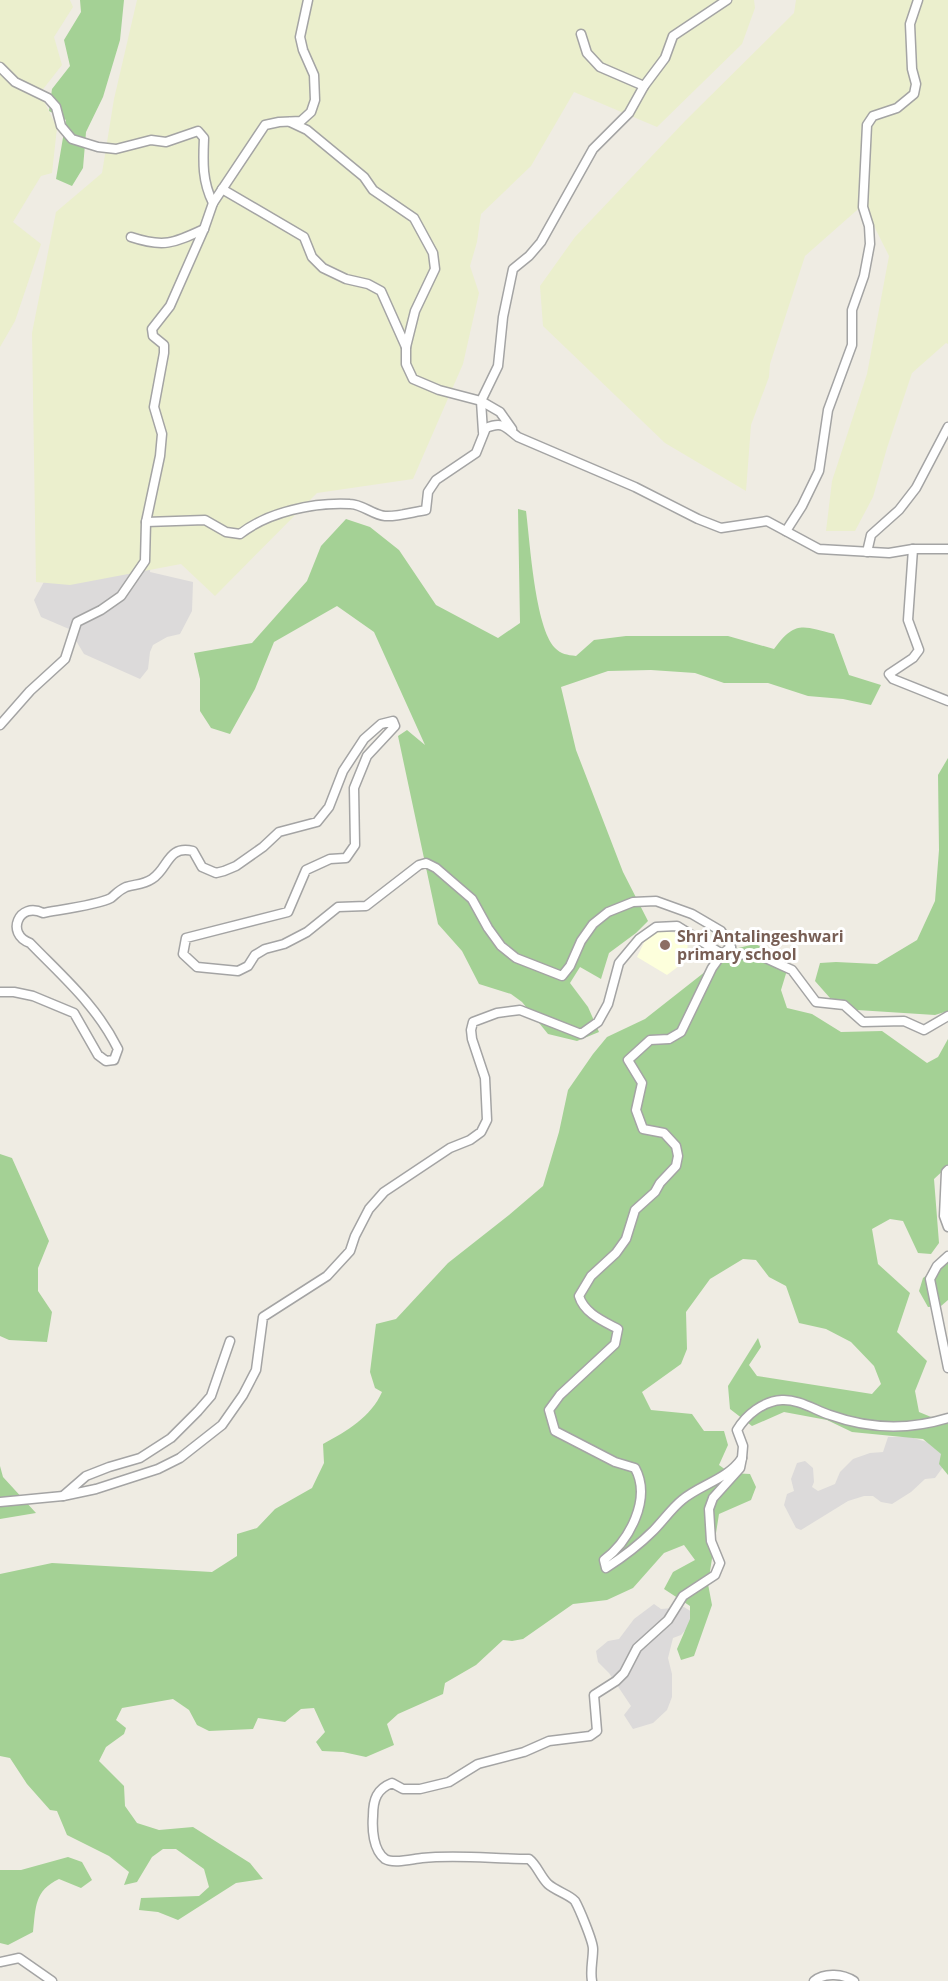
<svg xmlns="http://www.w3.org/2000/svg" width="948" height="1981" viewBox="0 0 948 1981" font-family="'Open Sans',sans-serif">
	<style>
		.residential { fill: #dcdada }
		.education { fill: #fdffdc }
		.farmland { fill: #ebefcd }
		.forest { fill: #a4d195 }
		.lines { fill: none; stroke-linecap: round; stroke-linejoin: round }
		.street-casing { stroke: #a4a4a4; stroke-width: 11 }
		.street { stroke: #fff; stroke-width: 8 }
		.education-dot { fill: #8d6e63; stroke: #fff; stroke-width: 2 }
		.labels { text-anchor: middle; stroke-width: 6; stroke-linejoin: round; paint-order: stroke }
		.education-label { font-size: 16px; font-weight: bold; fill: #785e54; stroke: #fff; text-anchor: start }
	</style>
	<rect width="100%" height="100%" fill="#efece3"/>
	<!-- residential -->
	<g class="residential">
		<polygon points="152,547 150,572 193,582 192,611 180,634 167,637 153,645 150,652 148,669 140,679 84,654 69,629 41,617 34,600 45,580"/>
		<polygon points="888,1437 910,1437 927,1442 945,1457 943,1467 935,1478 925,1479 911,1492 892,1504 881,1502 873,1496 864,1496 848,1501 801,1530 796,1528 784,1505 787,1494 794,1491 791,1479 797,1463 805,1461 813,1468 814,1482 812,1487 818,1491 835,1484 840,1472 853,1459 870,1453 883,1452"/>
		<polygon points="654,1604 661,1609 684,1607 692,1612 690,1625 681,1635 673,1638 668,1658 672,1674 672,1697 667,1710 653,1723 633,1729 624,1715 631,1706 609,1673 598,1662 596,1651 608,1641 619,1639 634,1619"/>
	</g>
	<!-- education -->
	<polygon class="education" points="650,930 688,934 687,960 667,975 637,957"/>
	<!-- farmland -->
	<g class="farmland">
		<polygon points="0,0 70,0 73,7 54,37 62,65 40,93 57,128 52,173 41,176 13,222 41,244 15,321 0,347"/>
		<polygon points="137,0 754,0 755,8 742,44 657,127 574,92 531,166 481,214 477,242 470,266 479,293 463,364 413,479 317,493 215,596 181,564 70,585 36,582 32,333 56,212 102,173 114,99"/>
		<polygon points="796,0 948,0 948,344 946,343 912,373 887,448 873,497 855,531 826,531 832,481 867,374 889,256 864,206 865,203 805,256 770,364 769,377 751,425 746,491 665,443 543,326 540,286 575,237 686,120 794,13"/>
	</g>
	<!-- forest -->
	<g class="forest">
		<polygon points="80,0 124,0 120,40 103,97 86,132 83,168 72,186 56,179 66,120 49,111 52,89 70,66 64,40 81,12"/>
		<path d="M518 509 526 511C530 542 535 627 555 648 561 654 567 655 576 656L594 640 626 636H728L774 649C795 620 803 626 834 634L849 675 881 685 871 705 843 699 808 696 768 683H724L695 673 651 670 608 671 561 687 576 750 623 872 648 921 636 933 609 953 601 979 580 967 570 983 588 1007 599 1032 577 1041 548 1034 522 1002 511 994 479 984 462 951 438 924 398 736 407 730 425 745 374 632 337 606 274 642 255 689 230 734 211 728 200 711V679L194 653 252 643 307 581 321 546 346 519 370 527 399 550 436 605 498 638 520 623Z"/>
		<polygon points="948,758 948,1011 935,1015 857,1010 830,998 815,981 820,963 836,962 877,964 917,940 935,901 939,850 938,775"/>
		<path d="M755 944 782 955 788 967 781 990 787 1008 812 1014 841 1032 882 1031 927 1063 938 1057 948 1039V1166L934 1179 939 1243 931 1254 918 1253 903 1221 890 1219 872 1229 878 1264 910 1293 897 1332 927 1361 915 1391 919 1412 948 1424V1475L939 1464 941 1454 923 1439 852 1432 827 1420 784 1412 752 1426 730 1409 728 1386 758 1338 761 1347 749 1365 757 1376 872 1394 881 1384 874 1366 851 1342 826 1329 799 1323 786 1286 769 1277 756 1260 743 1259 710 1279 686 1312 687 1349 681 1364 642 1392 651 1410 692 1414 704 1431H724L728 1445 719 1465 730 1473 750 1474 756 1487 751 1500 719 1514 708 1584 712 1605 694 1656 681 1660 677 1649 690 1619V1606L664 1589 673 1572 695 1560 684 1545 664 1553 633 1588 607 1600 573 1604 523 1639 512 1641 503 1640 476 1665 445 1683 443 1694 398 1714 387 1724 394 1745 366 1757 343 1752 322 1751 316 1742 325 1732 314 1708 301 1709 285 1722 258 1718 253 1729 209 1731 197 1725 189 1710 173 1699 122 1708 116 1720 126 1728 124 1734 106 1747 99 1761 124 1786 125 1806 137 1823 159 1830 193 1827 250 1863 263 1879 236 1883 178 1920 158 1912 139 1910 141 1898 199 1896 209 1887 204 1869 176 1849H163L152 1857 137 1882 124 1885 129 1872 109 1856 67 1835 57 1811 50 1810 27 1784 10 1758 0 1756V1574L52 1563 212 1572 237 1556V1534L257 1528 275 1509 312 1488 324 1463 323 1444C347 1431 371 1417 382 1392L375 1388 370 1372 376 1324 396 1319 448 1263 509 1215 543 1186 559 1132 568 1090 593 1054 607 1037 645 1019 734 949Z"/>
		<polygon points="0,1154 12,1158 49,1241 38,1268 38,1291 52,1312 47,1342 9,1340 0,1336"/>
		<polygon points="948,1260 948,1300 941,1306 928,1307 919,1291 923,1278"/>
		<polygon points="0,1466 3,1477 36,1513 0,1519"/>
		<path d="M68 1857 82 1862 92 1880 81 1888 59 1879C34 1891 36 1907 33 1932L8 1945 0 1943V1870H21Z"/>
	</g>
	<g class="lines">
		<defs>
			<g id="street">
				<polyline points="581,34 587,53 600,67 644,86"/>
				<path d="M0 67 15 82 48 98 56 107 61 126 72 139 98 147 116 149 151 140 166 142 198 131 204 138C203 162 202 181 213 203"/>
				<polyline points="290,122 307,130 364,177 373,190 414,218 433,253 435,269 415,311 406,347 406,364 413,379 439,390 481,401 500,412 512,429"/>
				<polyline points="222,189 304,237 312,257 323,268 346,279 368,284 381,291 406,347"/>
				<path d="M131 237C164 248 174 243 204 229"/>
				<polyline points="483,432 481,401 498,366 503,317 513,269 529,256 541,242 593,149 629,113 644,86 665,58 673,36 727,0"/>
				<path d="M146 522 205 520 226 532 240 534C268 512 314 502 350 504 362 504 373 515 385 516 397 517 413 512 426 510L428 492 436 480 476 453 486 428C503 421 505 427 518 437L635 487 698 519 721 528 767 521 819 549 889 553 913 549H948"/>
				<polyline points="786,531 802,506 819,471 828,410 852,345 852,310 864,276 870,244 869,226 863,207 867,125 873,116 897,108 914,94 916,84 912,69 910,24 918,0"/>
				<polyline points="913,549 908,620 919,650 913,658 889,674 893,679 948,701"/>
				<polyline points="867,552 871,535 899,510 916,488 948,427"/>
				<polyline points="0,725 30,691 65,659 77,622 101,610 121,596 145,561 146,522 160,456 162,434 154,407 164,353 164,345 153,336 152,329 170,306 204,229 213,203 265,125 279,122 301,121 311,112 315,100 314,75 303,50 300,37 308,0"/>
				<path d="M0 992H14L33 996 74 1013 98 1055 106 1061 114 1060 118 1049C96 1005 64 978 30 943 5 934 19 901 43 913 58 910 98 905 111 898 116 894 119 890 126 887 135 884 143 885 152 879 169 868 167 845 193 851L202 867 216 873 224 871 236 866 263 847 279 832 317 822 329 807 343 771 364 739 381 724 393 721 395 726 367 756 354 788 355 845 346 858 330 859 306 870 288 912 186 938 183 954 197 967 238 971 248 966 255 955 265 949 284 944 307 932 338 907 366 906 419 865 426 863 436 868 472 899 488 928 501 946 516 958 562 976 570 966 581 941 593 924 608 912 633 902 656 901 692 914 721 931 731 947 722 954 677 926 656 927 639 939 619 963 608 1004 598 1022 581 1034 520 1010 497 1013 473 1022 471 1030 472 1039 485 1078 487 1120 481 1132 470 1140 450 1148 384 1192 369 1209 355 1236 350 1251 327 1276 263 1317 256 1370 243 1395 222 1425 180 1458 158 1469 96 1489 63 1496 86 1476 109 1467 140 1458 171 1438 198 1411 211 1396 230 1341"/>
				<polyline points="948,1170 946,1172 944,1216 948,1227"/>
				<polyline points="948,1256 937,1266 930,1279 948,1368"/>
				<path d="M742 1458 743 1446 737 1430C746 1415 763 1401 782 1400 798 1399 815 1410 830 1415 869 1429 909 1430 948 1418"/>
				<polyline points="0,1502 63,1496"/>
				<polyline points="0,1962 19,1958 52,1981"/>
				<path d="M592 1981C590 1970 593 1960 593 1949 593 1941 579 1908 575 1901 570 1895 556 1891 548 1884 540 1876 537 1865 529 1859 493 1859 458 1854 422 1858 412 1859 394 1864 385 1859 373 1850 372 1829 373 1816 373 1799 377 1789 392 1783L403 1789H420L449 1782 478 1764 524 1752 549 1741 590 1736 597 1731 594 1695 616 1681 624 1673 637 1648 668 1620 683 1596 715 1575 720 1563 711 1541 709 1509 713 1498 740 1468 742 1458C727 1480 701 1484 682 1500 671 1509 663 1521 653 1531 639 1545 623 1557 606 1568L604 1560C629 1541 652 1499 635 1468L615 1462 555 1431 549 1410 560 1395 615 1344 618 1329C603 1321 584 1313 579 1296L591 1276 616 1253 626 1239 635 1210 655 1192 660 1183 676 1166 678 1156 676 1146 664 1133 643 1129 636 1110 642 1083 628 1060 650 1040 669 1039 681 1032 712 968 722 954 759 955 792 970 816 1002 844 1005 863 1022 904 1021 924 1030 948 1016"/>
				<path d="M814 1981C825 1972 843 1974 854 1981"/>
			</g>
		</defs>
		<!-- street casing -->
		<use href="#street" class="street-casing"/>
		<!-- street -->
		<use href="#street" class="street"/>
	</g>
	<!-- markers -->
	<circle class="education-dot" cx="665" cy="945" r="6"/>
	<g class="labels">
		<!-- education labels -->
		<g class="education-label">
			<text x="677" y="942">Shri Antalingeshwari<tspan x="677" dy="18">primary school</tspan></text>
		</g>
	</g>
</svg>
